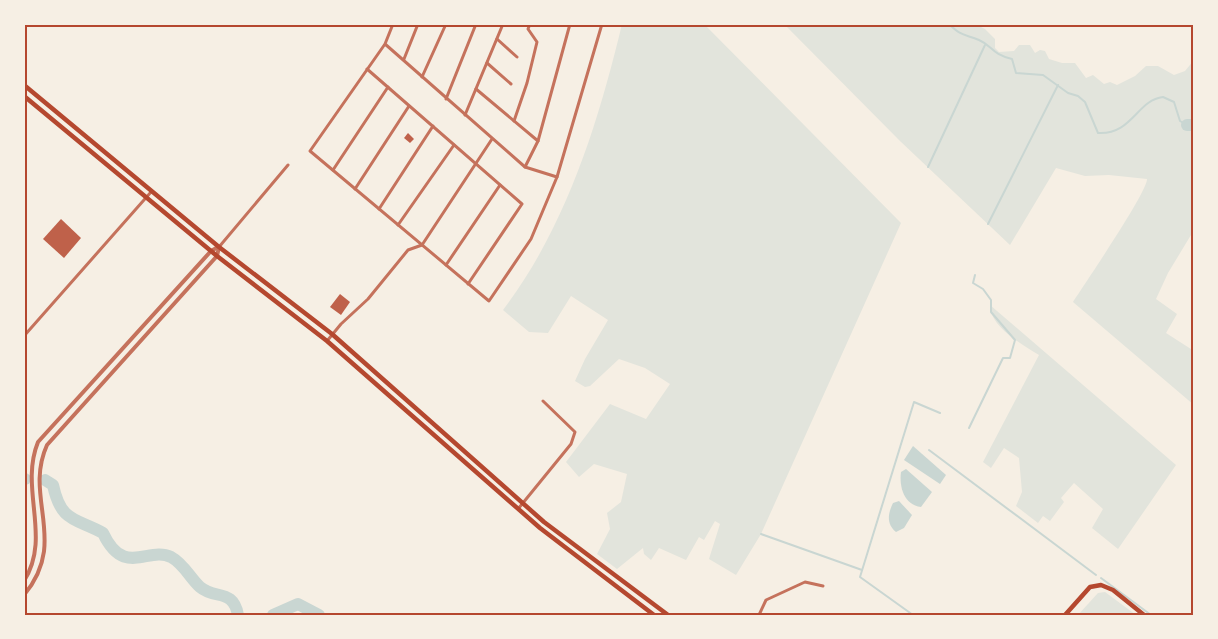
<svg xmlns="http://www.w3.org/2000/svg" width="1218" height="639" viewBox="0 0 1218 639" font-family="'DejaVu Sans',sans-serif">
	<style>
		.green { fill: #e2e4dc }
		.water { fill: #c9d6d2 }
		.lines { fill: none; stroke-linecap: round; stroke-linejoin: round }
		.stream { stroke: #c9d6d2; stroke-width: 2 }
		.river { stroke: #c9d6d2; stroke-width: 12 }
		.building { fill: #bf614a }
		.minor { stroke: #c5725c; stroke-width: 3 }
		.tertiary { stroke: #c5725c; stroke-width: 4 }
		.secondary { stroke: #b5482f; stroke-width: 4.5 }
		.neatline { fill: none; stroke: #b5482f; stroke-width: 2 }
	</style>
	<rect width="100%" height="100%" fill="#f6efe4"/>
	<!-- green -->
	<g class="green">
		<path d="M622 24H704L901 223 761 534 736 575 709 559 720 524 715 521 704 540 699 537 686 560 659 548 651 560 644 554 643 548 617 569 597 554 610 529 607 513 621 502 627 474 594 464 579 477 566 462 610 404 646 419 670 384 645 368 619 359 590 386 585 387 575 381 585 359 608 320 571 296 548 333 529 332 503 310C566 227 598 124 622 24Z"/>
		<path d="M784 24H975L985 29 995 39V48L999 52 1014 51 1019 45H1030L1035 53 1040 50 1045 51 1049 59 1062 63H1075L1086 78 1093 75 1104 84 1110 82 1117 85 1135 76 1146 66H1158L1174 75 1185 71 1194 60V230L1168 273 1156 299 1177 314 1166 333 1194 351V405L1073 302C1084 285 1148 191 1147 179L1109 175 1085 176 1056 168 1010 245 900 141Z"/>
		<path d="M990 305 1176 465 1118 549 1092 528 1103 509 1074 483 1061 498 1064 502 1050 521 1043 516 1038 523 1016 506 1022 492 1019 458 1004 448 991 468 983 462 1039 355C1023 345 990 327 990 305Z"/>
		<polygon points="1105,592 1136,615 1078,615 1098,593"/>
	</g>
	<!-- water -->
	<g class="water">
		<polygon points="913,446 946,475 940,484 904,460"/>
		<path d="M906 469 932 492 921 507C904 505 899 487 901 472Z"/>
		<path d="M899 501 912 515 904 528 896 532C886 524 888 513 893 503Z"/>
	</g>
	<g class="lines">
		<!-- stream -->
		<g class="stream">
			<path d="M949 24C961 36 964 34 979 40 993 46 991 54 1012 59L1016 73 1043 75 1068 93 1078 96 1085 102 1098 133C1132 135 1137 100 1163 97L1174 102 1180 121 1187 125"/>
			<polyline points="928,167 985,45"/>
			<polyline points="988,224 1058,85"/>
			<polyline points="969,428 1003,358 1010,358 1015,340 991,312 991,300 983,289 973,283 975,275"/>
			<polyline points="929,450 1096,575"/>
			<polyline points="761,534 862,570"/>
			<polyline points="1101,578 1151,615"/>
			<polyline points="913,615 860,577 914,402 940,413"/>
		</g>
		<!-- river -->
		<g class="river">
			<polyline points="1187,125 1194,125"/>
			<polyline points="24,479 25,479"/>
			<path d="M45 480 53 485C61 523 76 518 103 533 124 578 148 546 171 557 184 564 190 578 200 587 215 600 233 588 238 615"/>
			<polyline points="273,615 298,604 319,615"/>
		</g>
	</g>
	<!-- building -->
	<g class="building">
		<polygon points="408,133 414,139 410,143 404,138"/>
		<polygon points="61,219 81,238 64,258 43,239"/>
		<polygon points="340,294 350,302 341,315 330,307"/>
	</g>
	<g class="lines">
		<!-- minor -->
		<g class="minor">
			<polyline points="497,39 517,57"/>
			<polyline points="385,44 525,167 557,177 531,239 489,301 310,151 385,44 393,24"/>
			<polyline points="404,59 418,24"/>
			<polyline points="487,63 511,84"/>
			<polyline points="367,69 522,204 468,284"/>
			<polyline points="422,77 446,24"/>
			<polyline points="476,89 538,141"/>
			<polyline points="446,99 476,24"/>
			<polyline points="465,115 503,24"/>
			<polyline points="514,121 527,83 537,42 528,29 530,24"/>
			<polyline points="525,167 538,141 570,24"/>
			<polyline points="333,170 388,87"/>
			<polyline points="557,177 602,24"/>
			<polyline points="355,189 409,106"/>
			<polyline points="379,209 433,126"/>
			<polyline points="398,225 454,145"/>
			<polyline points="219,247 288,165"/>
			<polyline points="446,265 500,185"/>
			<polyline points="24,336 151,192"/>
			<polyline points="327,341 341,324 368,299 408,250 422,245 492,139"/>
			<polyline points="518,509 571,444 575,432 543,401"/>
			<polyline points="759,615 766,600 805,582 823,586"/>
		</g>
		<!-- tertiary -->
		<g class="tertiary">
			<path d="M24 581C52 537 19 489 38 442L211 251 218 247"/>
			<path d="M24 595C69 541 23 498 47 445L217 256 219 247"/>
		</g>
		<!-- secondary -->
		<g class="secondary">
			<polyline points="24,85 219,247 332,334 544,522 668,615"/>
			<polyline points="24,96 217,256 327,341 540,528 654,615"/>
			<polyline points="1065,615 1090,587 1101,585 1113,590 1144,615"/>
		</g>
	</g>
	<!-- border -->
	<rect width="1218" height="639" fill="none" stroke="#f6efe4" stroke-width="51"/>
	<rect x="26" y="26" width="1166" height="588" class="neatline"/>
</svg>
